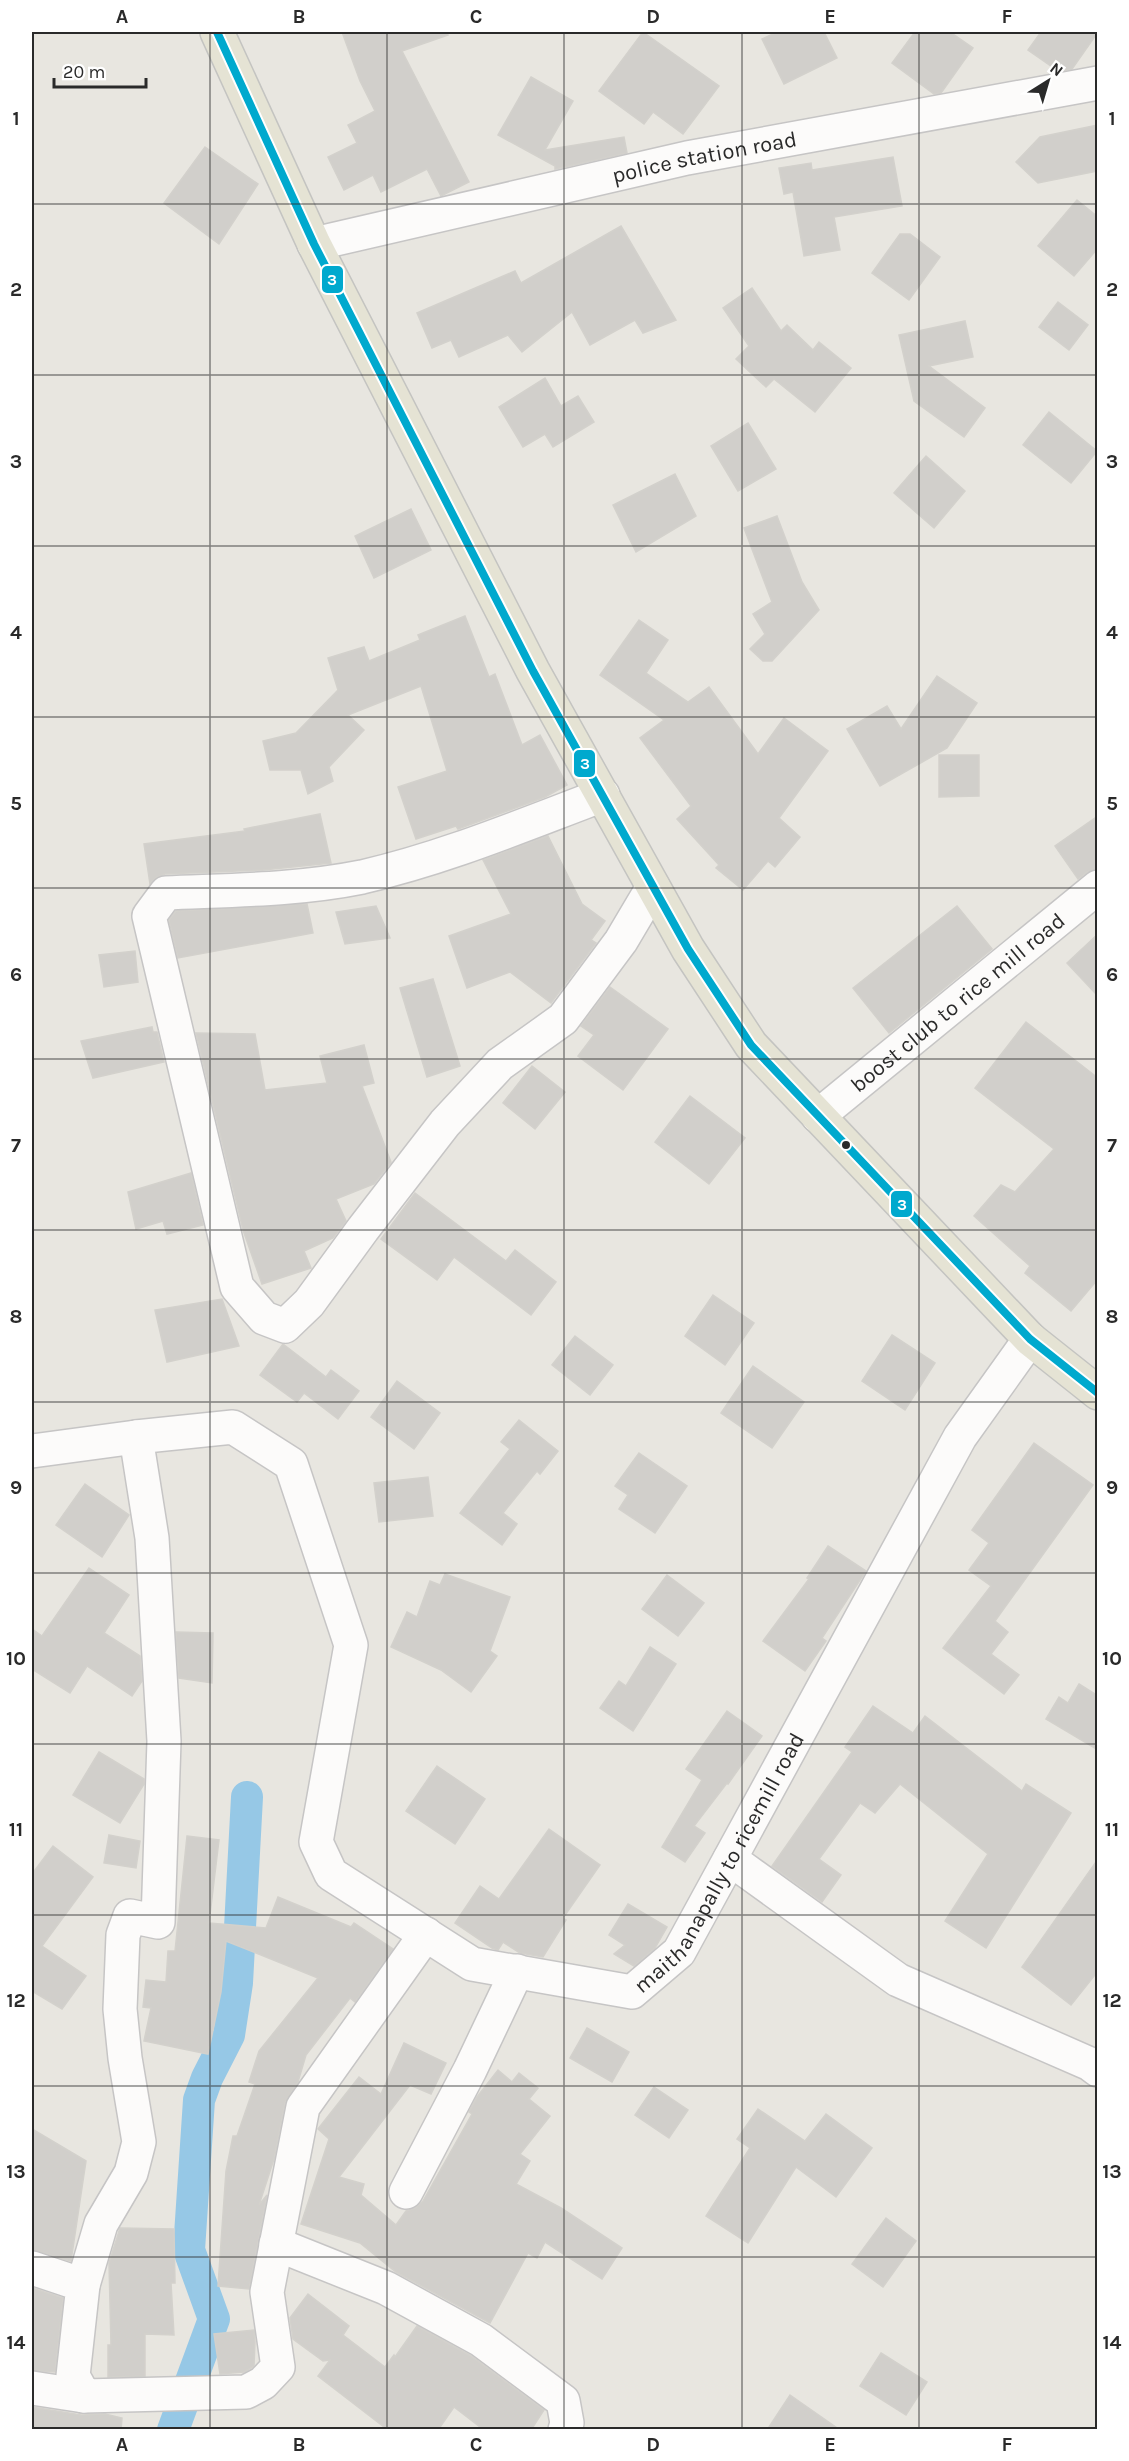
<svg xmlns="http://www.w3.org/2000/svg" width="1129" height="2461" viewBox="0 0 1129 2461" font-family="Karla,sans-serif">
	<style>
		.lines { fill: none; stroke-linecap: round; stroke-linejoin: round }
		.canal { stroke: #96c8e6; stroke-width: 32 }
		.building { fill: #d1cfcb; stroke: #d3d1cc; stroke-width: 1.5 }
		.minor-casing { stroke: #c6c5c5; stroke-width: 36 }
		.major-casing { stroke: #c4c4c1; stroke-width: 36 }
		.minor { stroke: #fcfbfa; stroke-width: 33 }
		.major { stroke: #e5e3d4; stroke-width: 33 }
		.bus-1-casing { stroke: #fff; stroke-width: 12 }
		.bus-1 { stroke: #00a9ce; stroke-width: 8 }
		.grid { fill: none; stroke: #2a2a2a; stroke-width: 1.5; stroke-opacity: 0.55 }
		.bus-dot { fill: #2a2a2a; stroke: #fff; stroke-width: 2 }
		.labels { text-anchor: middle; stroke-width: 4.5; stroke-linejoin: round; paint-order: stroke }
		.street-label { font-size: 22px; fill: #2a2a2a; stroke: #fff }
		.line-badge { stroke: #fff; stroke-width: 2 }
		.badge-label { font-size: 16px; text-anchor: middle; font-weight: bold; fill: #fff }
		.neatline { fill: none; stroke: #2a2a2a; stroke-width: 2 }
		.grid-label { font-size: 20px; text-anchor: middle; font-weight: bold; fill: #2a2a2a }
	</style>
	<rect width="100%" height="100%" fill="#e8e6e0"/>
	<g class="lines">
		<!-- canal -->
		<polyline class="canal" points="173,2430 214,2319 189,2250 199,2100 207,2078 229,2035 237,1983 247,1797"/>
	</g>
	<!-- building -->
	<g class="building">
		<polygon points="342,32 447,32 448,35 402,51 469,182 441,196 427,169 381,192 373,175 344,190 328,157 357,143 348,125 375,111 360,81"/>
		<polygon points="643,32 719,86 683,134 653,112 644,124 599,91"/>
		<polygon points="777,32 824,32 837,58 784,84 762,39"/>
		<polygon points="915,32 950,32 973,48 941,93 934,94 892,63"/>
		<polygon points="1041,32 1098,32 1072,69 1058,71 1028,50"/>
		<polygon points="531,77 573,101 545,150 624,137 627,153 555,169 555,166 498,135"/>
		<polygon points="1098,125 1098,171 1038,183 1016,162 1040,137"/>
		<polygon points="205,147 258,184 219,244 164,203"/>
		<polygon points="893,157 902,206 834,217 840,250 804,256 793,192 784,194 779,168 811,163 812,170"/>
		<polygon points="1077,200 1098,217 1098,248 1074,276 1038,246"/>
		<polygon points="621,226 676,320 643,333 635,320 590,345 572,312 522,352 508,335 459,357 451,340 432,348 417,313 515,271 521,283"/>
		<polygon points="900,234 910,234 940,257 909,300 872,273"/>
		<polygon points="752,288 781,331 787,325 813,350 819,342 851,368 815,412 774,379 766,387 736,359 749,346 723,308"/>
		<polygon points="1058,302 1088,325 1069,350 1039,327"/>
		<polygon points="965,321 973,357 929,366 985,408 964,437 914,401 899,335"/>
		<polygon points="545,378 561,406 578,396 594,422 553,447 545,434 523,447 499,407"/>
		<polygon points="1049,412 1097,451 1071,483 1023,445"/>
		<polygon points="748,423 776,469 738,491 711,446"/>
		<polygon points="926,456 965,491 934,528 894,493"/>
		<polygon points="675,474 696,516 636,552 613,505"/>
		<polygon points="411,509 431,550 374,578 355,536"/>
		<polygon points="777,516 802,582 819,610 772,661 763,661 750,649 765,634 753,614 772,602 744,528"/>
		<polygon points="465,616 489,677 495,674 522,745 540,735 567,785 545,797 477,822 458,829 456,826 416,839 398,787 447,771 421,686 348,715 364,730 329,767 333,781 308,794 301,770 270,770 263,741 296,733 338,690 328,658 364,647 369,661 420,640 418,635"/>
		<polygon points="639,620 668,640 646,673 688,702 709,687 758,754 784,718 828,751 779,818 800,837 775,867 768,861 743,890 716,868 719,865 677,819 691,806 640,738 664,720 600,675"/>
		<polygon points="937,676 977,703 947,748 880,786 847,729 887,706 901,729"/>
		<polygon points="939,755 979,755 979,796 939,797"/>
		<polygon points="320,814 331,863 263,870 165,874 157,877 150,884 144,844 245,831 244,829"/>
		<polygon points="1098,816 1098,869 1087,872 1078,879 1055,846"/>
		<polygon points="548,836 582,904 605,921 591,940 596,943 551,1003 510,972 467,988 449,936 511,914 483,860"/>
		<polygon points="307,904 313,933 178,958 169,920 176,911"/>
		<polygon points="376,906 390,938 345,944 336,912"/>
		<polygon points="957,906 992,949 889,1033 853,988"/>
		<polygon points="1098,934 1098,996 1067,963"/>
		<polygon points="135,951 138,982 104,987 99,955"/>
		<polygon points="433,979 460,1066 427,1077 400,988"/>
		<polygon points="610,987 668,1029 623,1090 578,1056 594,1035 581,1026"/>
		<polygon points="1026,1022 1098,1078 1098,1279 1071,1311 1025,1273 1030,1266 974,1216 1001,1185 1015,1192 1054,1149 975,1088"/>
		<polygon points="152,1027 153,1032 157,1032 164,1062 93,1078 81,1041"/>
		<polygon points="196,1033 255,1034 265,1090 327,1083 320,1056 364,1045 374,1083 362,1086 391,1162 374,1184 336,1199 346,1221 333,1238 304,1251 311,1268 262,1284 243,1230"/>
		<polygon points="532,1066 565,1092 535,1129 503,1103"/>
		<polygon points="690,1096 745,1138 709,1184 655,1142"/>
		<polygon points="191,1173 203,1225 167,1234 163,1221 136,1229 128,1192"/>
		<polygon points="415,1193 506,1261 515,1250 556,1282 531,1315 454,1257 437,1280 381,1239"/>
		<polygon points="713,1295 754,1323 725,1365 685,1336"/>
		<polygon points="222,1299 239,1346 167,1362 155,1310"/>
		<polygon points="892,1335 935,1363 905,1410 862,1381"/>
		<polygon points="575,1336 613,1365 590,1395 552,1365"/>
		<polygon points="283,1344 326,1377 331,1370 359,1391 338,1419 304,1393 297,1402 260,1375"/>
		<polygon points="753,1366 804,1402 772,1448 721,1413"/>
		<polygon points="397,1381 440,1413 414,1449 371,1417"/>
		<polygon points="519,1420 558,1451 540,1474 537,1471 503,1513 517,1524 502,1545 460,1513 510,1449 501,1442"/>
		<polygon points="1034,1443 1093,1485 995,1621 1008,1632 991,1654 1019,1675 1004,1694 943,1648 991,1586 969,1570 989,1543 972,1530"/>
		<polygon points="639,1453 687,1486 655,1533 619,1509 628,1495 615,1486"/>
		<polygon points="428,1477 433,1516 379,1522 374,1483"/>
		<polygon points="85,1484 129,1515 102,1557 56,1525"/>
		<polygon points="828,1546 866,1571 822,1638 826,1641 805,1671 763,1641 809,1579 807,1578"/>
		<polygon points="89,1568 129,1595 104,1633 140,1656 142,1681 132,1696 87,1666 70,1693 32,1669 32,1629 42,1636"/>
		<polygon points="445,1574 510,1597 490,1651 497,1656 471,1692 441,1670 391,1647 407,1612 417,1617 430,1581 440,1585"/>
		<polygon points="667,1575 704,1603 678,1636 642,1609"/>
		<polygon points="176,1632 213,1633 212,1683 179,1678"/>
		<polygon points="650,1647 676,1664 633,1731 600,1708 619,1681 626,1686"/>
		<polygon points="1079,1684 1098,1696 1098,1750 1046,1719 1059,1697 1068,1703"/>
		<polygon points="873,1706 913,1733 925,1716 1022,1791 1026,1784 1071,1813 986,1948 945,1921 988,1854 900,1784 875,1813 860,1803 819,1859 841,1875 822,1902 772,1866 852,1752 845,1747"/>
		<polygon points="727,1711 762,1736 728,1784 727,1783 694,1826 705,1833 685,1862 662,1847 702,1780 686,1769"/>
		<polygon points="99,1752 144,1779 144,1784 120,1823 73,1795"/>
		<polygon points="437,1766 485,1799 455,1844 406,1811"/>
		<polygon points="549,1829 600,1865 563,1918 566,1920 543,1957 520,1953 503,1942 498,1950 492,1948 455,1923 480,1886 499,1899"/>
		<polygon points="109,1835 140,1841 136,1868 104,1863"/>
		<polygon points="187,1836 219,1840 209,1923 266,1928 278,1897 351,1927 354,1923 393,1949 355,2002 350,1998 306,2055 298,2082 285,2103 274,2159 259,2205 267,2195 249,2289 218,2286 226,2171 233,2136 237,2136 255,2084 249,2082 259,2051 318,1978 226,1941 221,1992 208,2054 144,2041 151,2008 143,2007 146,1980 166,1982 168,1951 175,1951"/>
		<polygon points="53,1846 93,1877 42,1946 86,1976 62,2009 32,1991 32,1874"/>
		<polygon points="1098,1859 1098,1971 1071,2005 1022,1967"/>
		<polygon points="628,1904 667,1927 655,1948 634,1966 614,1954 625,1945 609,1935"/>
		<polygon points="587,2028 629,2052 612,2082 570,2058"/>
		<polygon points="404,2043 446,2063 431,2094 410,2085 339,2177 364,2184 361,2195 396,2225 406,2211 415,2208 423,2201 472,2114 469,2112 477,2097 498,2070 512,2082 519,2073 538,2088 529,2099 550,2116 520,2154 530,2161 516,2184 561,2208 622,2248 602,2279 545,2242 537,2258 528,2253 490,2323 396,2272 360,2243 301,2224 329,2139 318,2129 359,2077 381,2094"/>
		<polygon points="654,2087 688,2110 669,2138 635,2115"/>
		<polygon points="758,2109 805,2141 826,2114 872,2148 836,2197 796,2167 748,2243 706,2216 750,2148 737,2139"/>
		<polygon points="32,2129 86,2161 71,2261 32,2250"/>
		<polygon points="886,2218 916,2241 883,2287 852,2264"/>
		<polygon points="120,2228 174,2229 175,2283 171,2283 174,2335 145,2334 145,2376 108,2377 108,2345 111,2345 109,2263"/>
		<polygon points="32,2288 63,2298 55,2372 32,2370"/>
		<polygon points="308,2294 349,2326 343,2335 385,2367 394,2355 395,2357 417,2326 471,2356 544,2410 531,2430 484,2430 454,2407 438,2430 388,2430 318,2376 330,2360 323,2361 293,2339 290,2318"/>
		<polygon points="254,2330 255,2342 254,2366 244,2372 220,2374 214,2334"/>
		<polygon points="881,2353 927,2382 906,2415 860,2386"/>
		<polygon points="790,2395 840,2430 767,2430"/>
		<polygon points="32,2407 81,2415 105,2414 122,2418 121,2430 32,2430"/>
	</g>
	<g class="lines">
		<defs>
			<g id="minor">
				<path id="s1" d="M314 244 687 158 1098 83"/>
				<path d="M603 795C523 825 445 858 362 877 298 890 231 890 166 893L149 916 237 1287 264 1318 285 1326 309 1303 363 1229 445 1123 500 1064 563 1019 621 941 653 887"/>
				<path id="s2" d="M818 1116 1098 887"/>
				<path id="s3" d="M32 1451 136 1437 233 1427 291 1464 351 1645 316 1842 331 1874 472 1964 632 1992 679 1952 960 1437 1030 1339"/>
				<polyline points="730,1859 898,1980 1090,2064 1098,2070"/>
				<polyline points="406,2192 470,2070 517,1971"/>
				<polyline points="276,2244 386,2288 481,2340 563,2401 567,2423 565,2430"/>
				<polyline points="32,2268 83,2285 73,2376 84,2396 246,2392 263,2383 278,2367 267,2292 303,2107 426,1934"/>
				<polyline points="83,2285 101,2224 131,2173 139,2142 125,2058 120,2009 123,1935 130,1916 158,1922 164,1741 152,1538 136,1437"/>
				<polyline points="32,2388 84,2396"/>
			</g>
			<polyline id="major" points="217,32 314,244 533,671 688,949 751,1045 1030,1339 1098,1393"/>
		</defs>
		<!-- minor casing -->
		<use href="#minor" class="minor-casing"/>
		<!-- major casing -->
		<use href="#major" class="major-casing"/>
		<!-- minor -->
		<use href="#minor" class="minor"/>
		<!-- major -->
		<use href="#major" class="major"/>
		<defs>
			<polyline id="bus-1" points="217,32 314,244 533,671 688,949 751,1045 1030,1339 1098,1393"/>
		</defs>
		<!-- bus-1 casing -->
		<use href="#bus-1" class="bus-1-casing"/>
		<!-- bus-1 -->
		<use href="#bus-1" class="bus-1"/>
	</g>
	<!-- grid -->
	<path class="grid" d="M210 32V2430M387 32V2430M564 32V2430M742 32V2430M919 32V2430M32 204H1098M32 375H1098M32 546H1098M32 717H1098M32 888H1098M32 1059H1098M32 1230H1098M32 1402H1098M32 1573H1098M32 1744H1098M32 1915H1098M32 2086H1098M32 2257H1098"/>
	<!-- markers -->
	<circle class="bus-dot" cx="846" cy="1145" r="5"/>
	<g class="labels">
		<!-- street labels -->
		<g class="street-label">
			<text dy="8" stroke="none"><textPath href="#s1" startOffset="400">police station road</textPath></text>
			<text dy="8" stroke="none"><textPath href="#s2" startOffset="180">boost club to rice mill road</textPath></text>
			<text dy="8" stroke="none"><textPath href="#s3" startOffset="1185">maithanapally to ricemill road</textPath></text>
		</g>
	</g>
	<g class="line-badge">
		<rect x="321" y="265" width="23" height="29" rx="6" fill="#00a9ce"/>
		<rect x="573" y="749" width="23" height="29" rx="6" fill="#00a9ce"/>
		<rect x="890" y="1190" width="23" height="28" rx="6" fill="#00a9ce"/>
	</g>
	<g class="badge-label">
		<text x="332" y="285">3</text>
		<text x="585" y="769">3</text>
		<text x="902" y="1210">3</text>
	</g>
	<!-- border -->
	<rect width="1129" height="2461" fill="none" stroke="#ffffff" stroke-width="66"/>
	<!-- north arrow -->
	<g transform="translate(1048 81) rotate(37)" stroke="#ffffff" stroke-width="4.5" paint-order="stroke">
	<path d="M0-4.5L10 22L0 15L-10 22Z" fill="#2a2a2a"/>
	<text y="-9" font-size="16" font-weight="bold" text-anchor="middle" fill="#2a2a2a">N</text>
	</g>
	<!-- scale -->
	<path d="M54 78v9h92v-9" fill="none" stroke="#2a2a2a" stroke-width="3"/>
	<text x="63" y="78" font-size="18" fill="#2a2a2a" stroke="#ffffff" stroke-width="4.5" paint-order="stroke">20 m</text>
	<rect x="33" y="33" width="1063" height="2395" class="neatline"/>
	<g class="grid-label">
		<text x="122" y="23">A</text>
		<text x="299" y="23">B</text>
		<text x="476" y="23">C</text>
		<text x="653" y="23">D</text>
		<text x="830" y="23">E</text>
		<text x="1007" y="23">F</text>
		<text x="16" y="125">1</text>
		<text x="1112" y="125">1</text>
		<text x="16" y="296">2</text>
		<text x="1112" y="296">2</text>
		<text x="16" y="468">3</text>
		<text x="1112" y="468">3</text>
		<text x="16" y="639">4</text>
		<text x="1112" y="639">4</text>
		<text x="16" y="810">5</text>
		<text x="1112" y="810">5</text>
		<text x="16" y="981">6</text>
		<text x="1112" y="981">6</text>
		<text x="16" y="1152">7</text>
		<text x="1112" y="1152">7</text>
		<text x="16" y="1323">8</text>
		<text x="1112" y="1323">8</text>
		<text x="16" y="1494">9</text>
		<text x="1112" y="1494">9</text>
		<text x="16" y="1665">10</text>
		<text x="1112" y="1665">10</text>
		<text x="16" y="1836">11</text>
		<text x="1112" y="1836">11</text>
		<text x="16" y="2007">12</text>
		<text x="1112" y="2007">12</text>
		<text x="16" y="2178">13</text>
		<text x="1112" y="2178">13</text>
		<text x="16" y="2349">14</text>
		<text x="1112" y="2349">14</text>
		<text x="122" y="2451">A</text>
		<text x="299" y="2451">B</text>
		<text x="476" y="2451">C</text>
		<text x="653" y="2451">D</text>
		<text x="830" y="2451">E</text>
		<text x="1007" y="2451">F</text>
	</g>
</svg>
